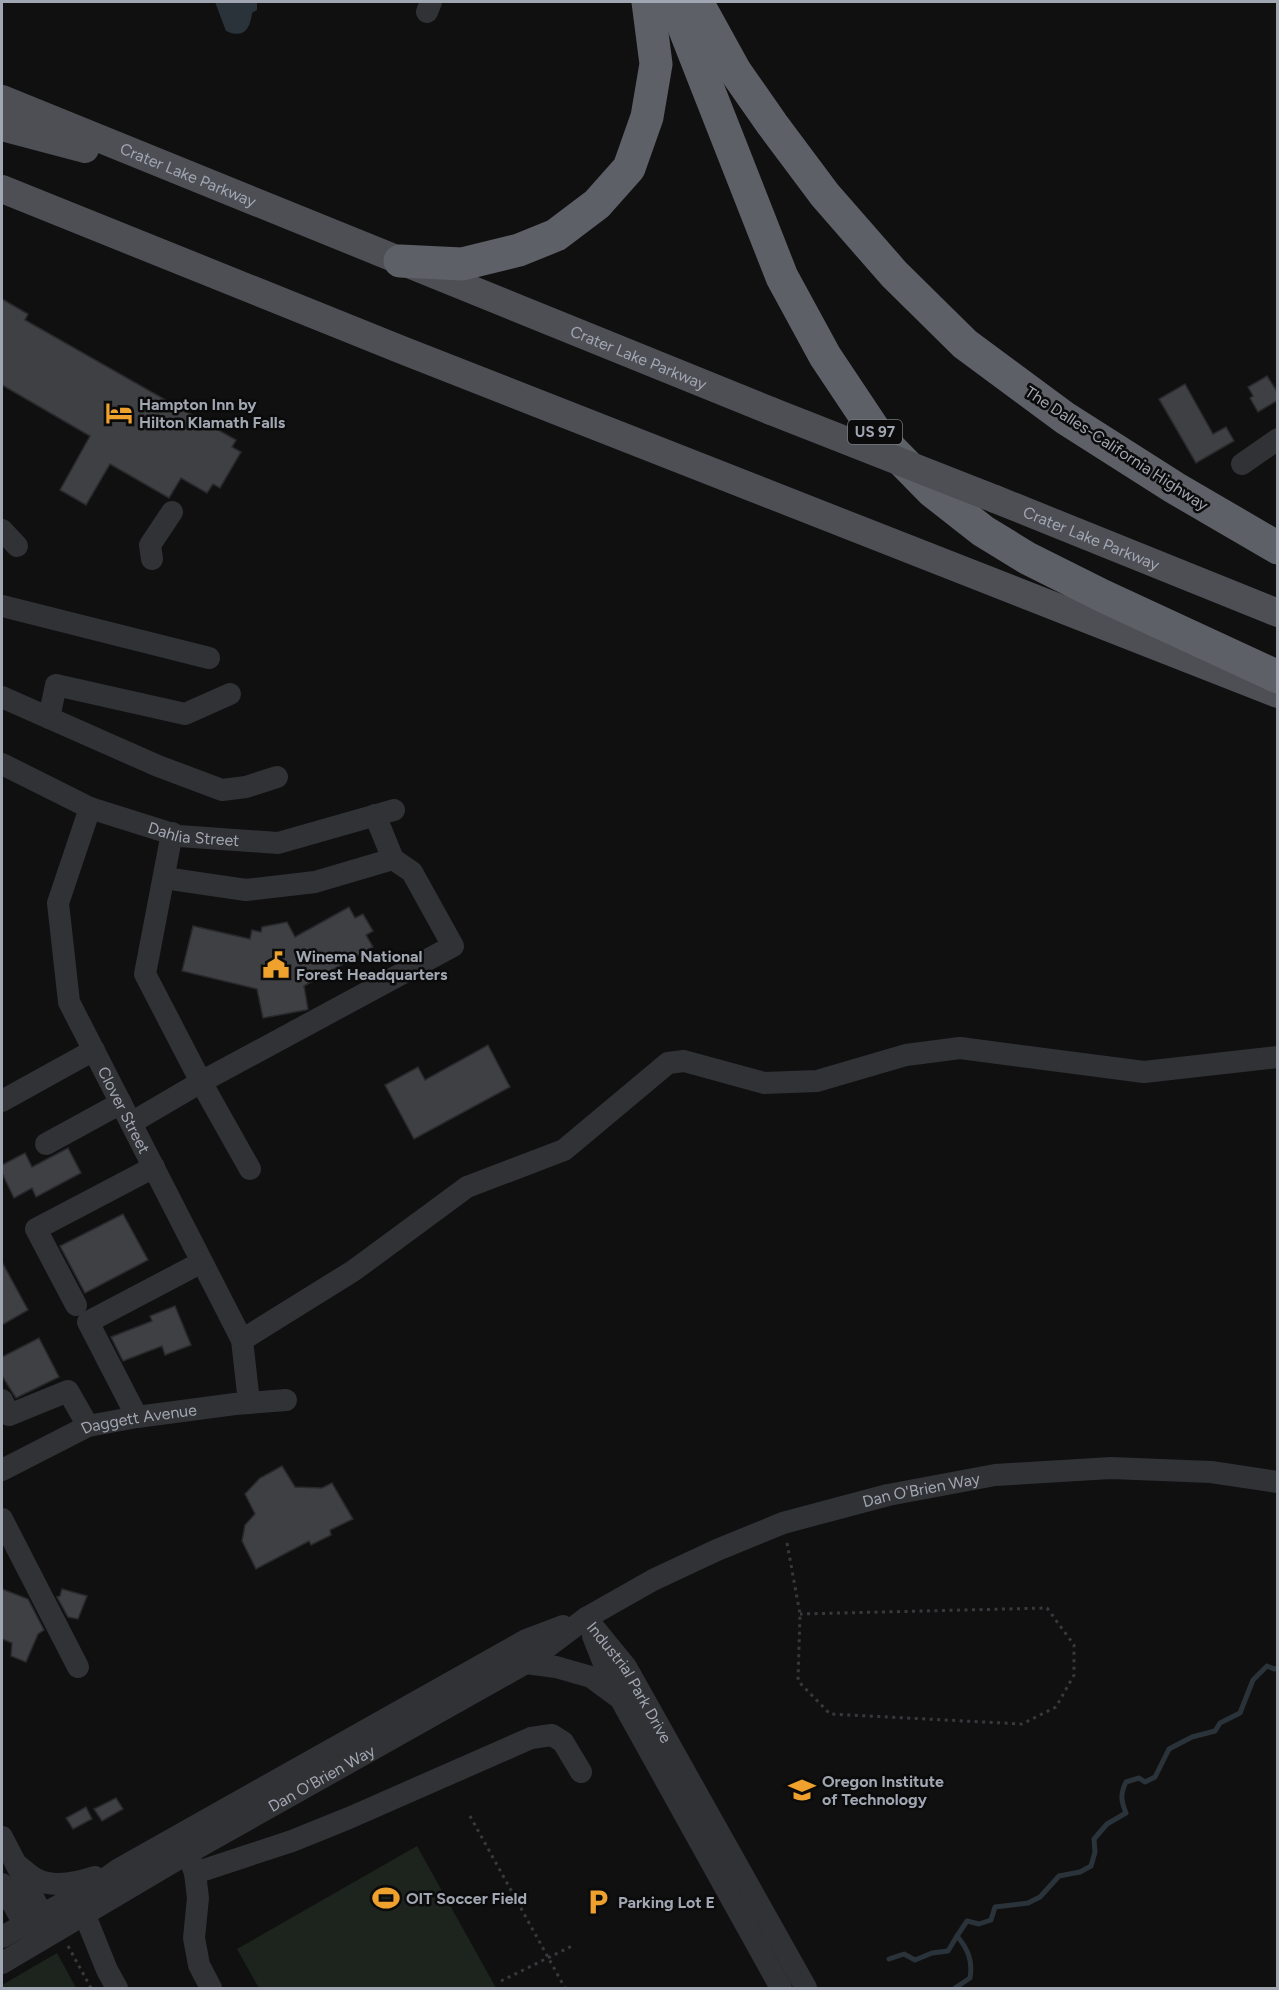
<svg xmlns="http://www.w3.org/2000/svg" width="1279" height="1990" viewBox="0 0 1279 1990" font-family="Figtree,sans-serif">
	<style>
		.green { fill: #1c241d }
		.water { fill: #2a3339 }
		.lines { fill: none; stroke-linecap: round; stroke-linejoin: round }
		.stream { stroke: #2a3339; stroke-width: 5 }
		.building { fill: #3f4044; stroke: #2a2a2d; stroke-width: 1.5 }
		.path { stroke: #37393d; stroke-width: 3; stroke-dasharray: 3 4.5; stroke-linecap: butt }
		.minor { stroke: #313236; stroke-width: 22 }
		.major { stroke: #4d4f55; stroke-width: 28 }
		.highway { stroke: #5d6067; stroke-width: 33 }
		.major-bridge { stroke: #4d4f55; stroke-width: 28 }
		.labels { text-anchor: middle; stroke-width: 5; stroke-linejoin: round; paint-order: stroke }
		.shield { fill: #0b0b0c; stroke: #747880; stroke-width: 1.5 }
		.shield-label { font-size: 15px; font-weight: bold; fill: #a1a7b2 }
		.street-label { font-size: 16px; fill: #a1a7b2; stroke: #0b0b0c }
		.poi-label { font-size: 16px; font-weight: bold; fill: #a1a7b2; stroke: #0b0b0c; text-anchor: start }
	</style>
	<rect width="100%" height="100%" fill="#101011"/>
	<!-- green -->
	<g class="green">
		<polygon points="417,1846 496,1988 259,1988 237,1949"/>
		<polygon points="57,1953 76,1988 2,1988 2,1985"/>
	</g>
	<!-- water -->
	<path class="water" d="M215 2H257V10L252 13C250 29 244 39 226 31Z"/>
	<g class="lines">
		<!-- stream -->
		<g class="stream">
			<path d="M957 1936 967 1921 979 1924 991 1920 995 1907 1028 1903 1040 1897 1059 1876 1080 1872 1091 1866 1095 1852 1094 1839 1107 1824 1126 1813C1121 1801 1120 1794 1126 1782L1139 1778 1145 1782 1155 1777 1169 1749 1192 1737 1215 1731 1220 1723 1240 1713 1253 1680 1267 1666 1274 1669 1278 1668"/>
			<path d="M889 1959 904 1954 915 1960 932 1953 948 1951 957 1936C968 1949 973 1961 970 1978L955 1988"/>
		</g>
	</g>
	<!-- building -->
	<g class="building">
		<polygon points="2,299 28,314 25,320 236,440 232,447 241,452 220,488 213,484 207,493 181,478 169,498 110,464 86,505 60,490 90,436 2,385"/>
		<polygon points="1267,376 1278,393 1278,400 1258,412 1250,398 1253,396 1248,387"/>
		<polygon points="1185,384 1213,434 1226,427 1234,441 1196,463 1159,399"/>
		<polygon points="349,907 355,918 363,914 373,931 366,935 373,947 304,986 308,1009 306,1010 263,1018 257,989 182,971 193,926 250,939 252,930 261,932 262,927 287,922 295,937"/>
		<polygon points="488,1045 510,1087 414,1139 385,1085 418,1067 425,1080"/>
		<polygon points="68,1148 81,1173 36,1197 32,1188 14,1198 2,1173 2,1165 25,1153 32,1167"/>
		<polygon points="123,1214 148,1260 85,1293 60,1246"/>
		<polygon points="2,1262 28,1310 2,1325"/>
		<polygon points="175,1306 191,1345 165,1355 162,1346 123,1361 111,1337 152,1321 150,1316"/>
		<polygon points="39,1338 59,1377 16,1398 2,1376 2,1357"/>
		<polygon points="282,1466 295,1487 322,1488 332,1483 353,1519 330,1530 331,1535 311,1545 309,1541 256,1569 242,1541 245,1525 255,1514 245,1494 260,1478"/>
		<polygon points="2,1589 28,1599 44,1630 38,1634 26,1662 11,1656 12,1643 2,1639"/>
		<polygon points="62,1589 87,1596 78,1619 68,1617 57,1597 60,1596"/>
		<polygon points="116,1798 123,1809 102,1821 94,1809"/>
		<polygon points="86,1807 92,1819 73,1829 66,1818"/>
	</g>
	<g class="lines">
		<!-- path -->
		<g class="path">
			<polyline points="787,1543 800,1614 798,1681 830,1714 1022,1724 1056,1707 1074,1675 1074,1645 1047,1608 800,1614"/>
			<polyline points="470,1816 565,1988"/>
			<polyline points="68,1946 91,1988"/>
			<polyline points="501,1981 572,1946"/>
		</g>
		<!-- minor -->
		<g class="minor">
			<polyline points="427,12 431,2"/>
			<polyline points="1242,464 1278,439"/>
			<polyline points="2,530 17,546"/>
			<polyline points="152,559 150,545 172,512"/>
			<polyline points="2,606 209,658"/>
			<polyline points="2,697 158,766 222,790 246,787 277,777"/>
			<polyline points="49,718 56,685 185,714 230,694"/>
			<path id="s1" d="M2 764 90 808 179 836 278 843 394 810"/>
			<path id="s2" d="M90 808 58 903 69 1002 242 1340 249 1402"/>
			<polyline points="375,815 393,859"/>
			<polyline points="172,833 145,974 201,1082 250,1169"/>
			<polyline points="2,1101 94,1050"/>
			<polyline points="131,1123 201,1082 453,946 412,872 393,859 315,882 246,890 164,878"/>
			<polyline points="46,1144 121,1103"/>
			<polyline points="76,1305 36,1229 154,1167"/>
			<polyline points="242,1340 353,1271 467,1187 564,1150 668,1063 684,1061 764,1083 817,1081 906,1055 960,1048 1144,1072 1278,1057"/>
			<polyline points="2,1400 9,1415 68,1391 88,1426"/>
			<polyline points="137,1417 88,1322 202,1262"/>
			<path id="s3" d="M2 1470 88 1426 137 1417 235 1404 286 1400"/>
			<polyline points="2,1519 78,1667"/>
			<path id="s4" d="M586 1618 626 1667 806 1988"/>
			<polyline points="593,1636 608,1674 620,1698 781,1988"/>
			<polyline points="526,1663 556,1667 591,1677 618,1697"/>
			<polyline points="2,1837 48,1926"/>
			<polyline points="181,1840 188,1853 195,1873 292,1841 349,1818 531,1738 552,1735 563,1742 581,1772"/>
			<path d="M16 1864C23 1869 29 1875 36 1879 53 1888 77 1883 95 1877"/>
			<polyline points="195,1873 198,1898 194,1938 199,1965 211,1988"/>
			<polyline points="2,1884 24,1924 34,1936"/>
			<polyline points="84,1913 107,1970 117,1988"/>
			<polyline points="2,1937 98,1884 119,1869 526,1640 563,1626"/>
			<path id="s5" d="M2 1963 188 1853 526 1663 586 1618 653 1580 717 1550 783 1523 888 1495 995 1475 1111 1468 1211 1472 1278 1482"/>
		</g>
		<!-- major -->
		<g class="major">
			<path id="s6" d="M2 99 771 411"/>
			<polyline points="2,127 85,149"/>
			<polyline points="2,189 402,350 1278,694"/>
			<path id="s7" d="M995 499 1278 613"/>
		</g>
		<!-- highway -->
		<g class="highway">
			<polyline points="674,2 782,277 825,356 879,437 932,491 983,531 1027,558 1103,596 1278,677"/>
			<polyline points="697,2 735,71 772,124 825,195 894,274 965,344 1065,418 1175,488 1278,548"/>
			<polyline points="400,261 462,264 519,250 556,235 597,204 629,168 647,117 656,64 648,2"/>
		</g>
		<!-- major-bridge -->
		<polyline class="major-bridge" points="771,411 995,499"/>
	</g>
	<!-- icons -->
	<defs>
		<symbol id="hotel-bare" viewBox="-9 -9 18 18"><path d="M-6-4.5h1.5V1H6V5H4.5V3h-9V5H-6ZM-4 0a1.8 1.8 0 1 1 3.6 0ZM.5 0V-2.5h3Q6-2.5 6 0Z" fill="#eea12c" stroke="#0b0b0c" stroke-width="2.5" paint-order="stroke"/></symbol>
		<symbol id="civic-bare" viewBox="-9 -9 18 18"><path d="M-.6-6.5H3V-4.5H.6V-3L4-1V1h2V6H-6V1h2V-1L-.6-3ZM-1.2 2.5V6h2.4V2.5Z" fill="#eea12c" stroke="#0b0b0c" stroke-width="2.5" paint-order="stroke"/></symbol>
		<symbol id="university-bare" viewBox="-9 -9 18 18"><path d="M0-5L7-2L0 1L-7-2ZM-4 1L0 2.5L4 1V4Q0 6-4 4Z" fill="#eea12c" stroke="#0b0b0c" stroke-width="2.5" paint-order="stroke"/></symbol>
		<symbol id="stadium-bare" viewBox="-9 -9 18 18"><path d="M0-5a6.5 5 0 1 0 0 10a6.5 5 0 1 0 0-10ZM-3.5-1.8h7v3.6h-7Z" fill="#eea12c" stroke="#0b0b0c" stroke-width="2.5" paint-order="stroke"/></symbol>
		<symbol id="parking-bare" viewBox="-9 -9 18 18"><path d="M-3.5-5.5H1a3.5 3.5 0 0 1 0 7H-1V5.5H-3.5ZM-1-3.4V-.6H.8a1.4 1.4 0 0 0 0-2.8Z" fill="#eea12c" stroke="#0b0b0c" stroke-width="2.5" paint-order="stroke"/></symbol>
	</defs>
	<g fill-rule="evenodd">
		<use href="#hotel-bare" x="100" y="394" width="38" height="38"/>
		<use href="#civic-bare" x="257" y="946" width="38" height="38"/>
		<use href="#university-bare" x="783" y="1771" width="38" height="38"/>
		<use href="#stadium-bare" x="367" y="1879" width="38" height="38"/>
		<use href="#parking-bare" x="579" y="1883" width="38" height="38"/>
	</g>
	<g class="labels">
		<!-- shield labels -->
		<rect class="shield" x="848" y="420" width="54" height="24" rx="4.5"/>
		<g class="shield-label">
			<text x="875" y="437">US 97</text>
		</g>
		<!-- street labels -->
		<g class="street-label">
			<text dy="6" stroke="none"><textPath href="#s6" startOffset="201">Crater Lake Parkway</textPath></text>
			<text dy="6" stroke="none"><textPath href="#s6" startOffset="687">Crater Lake Parkway</textPath></text>
			<text transform="translate(1117 448) rotate(33)" y="6">The Dalles-California Highway</text>
			<text dy="6" stroke="none"><textPath href="#s7" startOffset="104">Crater Lake Parkway</textPath></text>
			<text dy="6" stroke="none"><textPath href="#s1" startOffset="206">Dahlia Street</textPath></text>
			<text dy="6" stroke="none"><textPath href="#s2" startOffset="321">Clover Street</textPath></text>
			<text dy="6" stroke="none"><textPath href="#s3" startOffset="148">Daggett Avenue</textPath></text>
			<text dy="6" stroke="none"><textPath href="#s5" startOffset="1040">Dan O'Brien Way</textPath></text>
			<text dy="6" stroke="none"><textPath href="#s4" startOffset="78">Industrial Park Drive</textPath></text>
			<text dy="6" stroke="none"><textPath href="#s5" startOffset="369">Dan O'Brien Way</textPath></text>
		</g>
		<!-- poi labels -->
		<g class="poi-label">
			<text x="139" y="410">Hampton Inn by<tspan x="139" dy="18">Hilton Klamath Falls</tspan></text>
			<text x="296" y="962">Winema National<tspan x="296" dy="18">Forest Headquarters</tspan></text>
			<text x="822" y="1787">Oregon Institute<tspan x="822" dy="18">of Technology</tspan></text>
			<text x="406" y="1904">OIT Soccer Field</text>
			<text x="618" y="1908">Parking Lot E</text>
		</g>
	</g>
	<!-- border -->
	<rect width="1279" height="1990" fill="none" stroke="#a1a7b2" stroke-width="6"/>
</svg>
